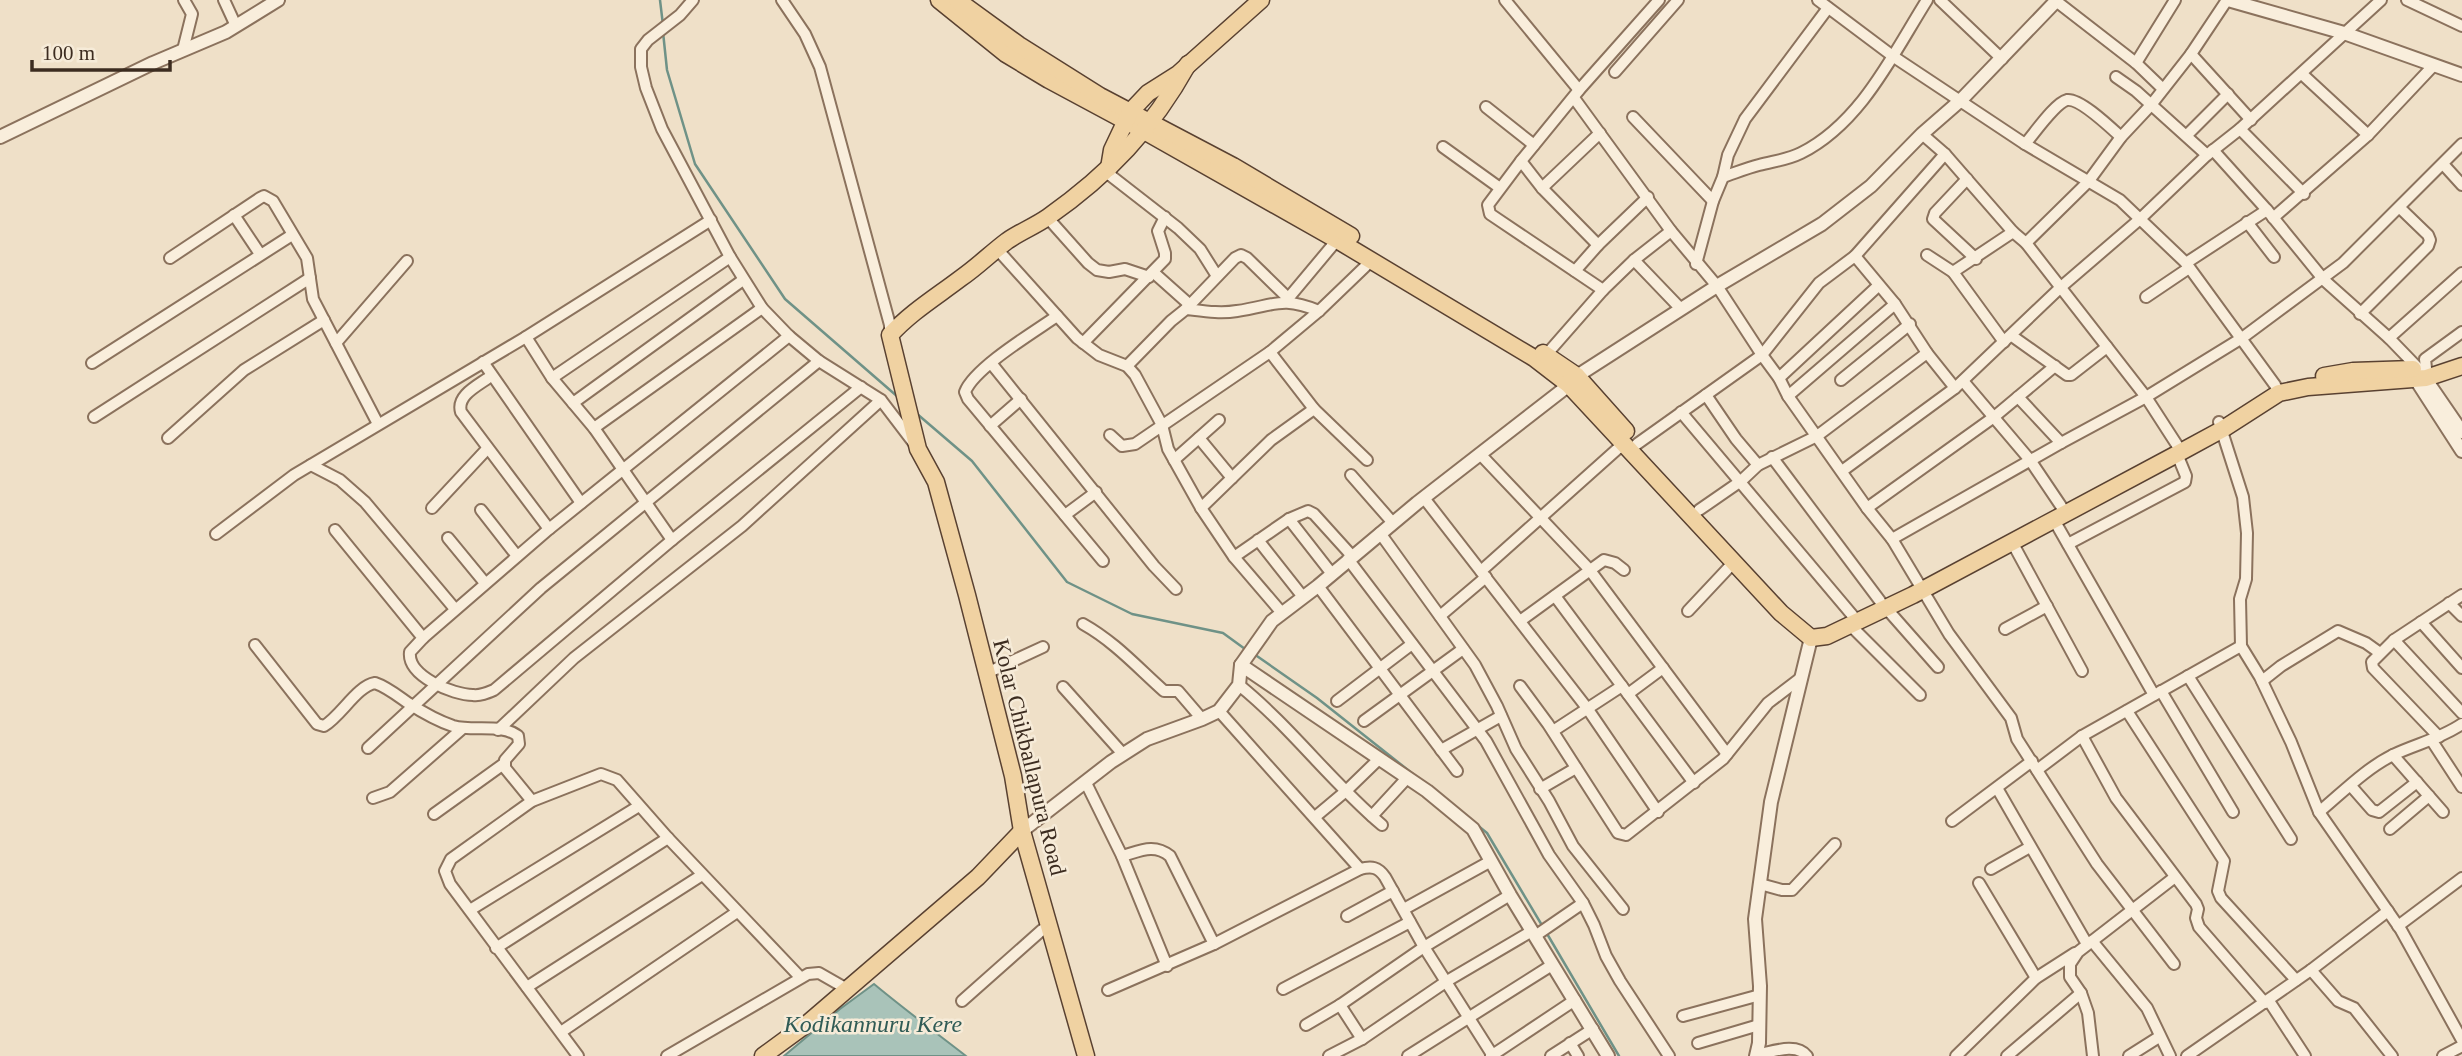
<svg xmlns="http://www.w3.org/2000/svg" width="2462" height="1056" viewBox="0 0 2462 1056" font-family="'Times New Roman',serif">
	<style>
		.water { fill: #a9c3b9; stroke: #6f9287; stroke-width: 2 }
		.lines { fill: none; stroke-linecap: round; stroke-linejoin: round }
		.stream { stroke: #6f9287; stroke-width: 2.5 }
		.minor-casing { stroke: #8b725d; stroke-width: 14 }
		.tertiary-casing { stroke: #8b725d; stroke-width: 16 }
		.primary-casing { stroke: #594131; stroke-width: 19 }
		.minor { stroke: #f9eedc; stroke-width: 10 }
		.tertiary { stroke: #f9eedc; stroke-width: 12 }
		.primary { stroke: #f0d2a2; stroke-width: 16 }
		.labels { text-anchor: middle; stroke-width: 5; stroke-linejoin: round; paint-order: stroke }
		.street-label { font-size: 23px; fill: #3c2c20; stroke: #f6ebd8 }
		.water-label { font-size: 24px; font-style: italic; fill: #305b55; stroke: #f6ebd8 }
	</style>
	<rect width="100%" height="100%" fill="#efe0c8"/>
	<!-- water -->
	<path class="water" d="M874 984C904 1009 935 1032 966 1056H784L840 1009Z"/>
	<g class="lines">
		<!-- stream -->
		<g class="stream">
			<polyline points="660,0 663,25"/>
			<polyline points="663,32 667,70 695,164 785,299 898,397"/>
			<polyline points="916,413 972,461 1067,582 1132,614 1223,633 1245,649"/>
			<polyline points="1254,654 1317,698 1413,774"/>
			<polyline points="1476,824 1487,833 1543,927"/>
			<polyline points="1546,932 1619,1056"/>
		</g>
		<defs>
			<g id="minor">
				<polyline points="224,0 236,26"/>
				<polyline points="693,0 680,15 648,40 641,49 641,67 646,88 662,129 730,257 762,308 789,336 819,361 881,400 913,442"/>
				<polyline points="782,0 805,34 820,67 890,325 890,335"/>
				<polyline points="1505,0 1579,90"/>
				<polyline points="1818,0 1894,57 2025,144 2120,200 2186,263 2275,385 2279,393"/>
				<polyline points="1940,0 2002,59"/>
				<polyline points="2407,0 2462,26"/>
				<polyline points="2056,1 2136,63 2162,88"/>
				<polyline points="183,50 192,14 184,0"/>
				<polyline points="2191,54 2251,120"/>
				<polyline points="2136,63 2175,0"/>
				<polyline points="1615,72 1678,0"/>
				<polyline points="2302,74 2368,135"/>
				<polyline points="2116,77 2136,91 2207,155"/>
				<polyline points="1574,98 1671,231 1717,286 1762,355 1779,378 1788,396 1867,508 1892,539 1949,634 2011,718 2017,739 2097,864 2174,964"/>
				<polyline points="1486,107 1534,145"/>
				<polyline points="1633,117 1713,201"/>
				<polyline points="2240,129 2304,194"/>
				<polyline points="1922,134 1945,154 2013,232 2026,243 2146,397 2177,445"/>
				<polyline points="2187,135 2228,94"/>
				<path d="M2025 144C2034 134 2055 103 2067 100 2080 98 2111 128 2121 137"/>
				<polyline points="1443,147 1500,188"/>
				<polyline points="2213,150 2267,210 2324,280 2389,338 2418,368"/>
				<polyline points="1521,161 1542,188 1598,245"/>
				<polyline points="2443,164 2462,185"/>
				<polyline points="1106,172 1178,228 1200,249 1217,276"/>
				<path d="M1723 177C1735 173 1747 168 1759 165 1774 161 1787 160 1801 153 1861 123 1893 54 1927 0"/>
				<polyline points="1967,179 1935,213 1933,219 1976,259"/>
				<polyline points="1542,188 1600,133"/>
				<polyline points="234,215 260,254"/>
				<polyline points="1047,217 1088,263 1097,270 1109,272 1125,269 1149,277"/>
				<polyline points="2273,218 2368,135 2433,66"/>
				<polyline points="2247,222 2274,257"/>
				<polyline points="2026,243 2088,182 2121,137 2151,105 2191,54 2227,0"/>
				<polyline points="997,249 1077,338 1099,355 1127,366 1135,375 1162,425 1168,449 1201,508 1234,557 1282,613"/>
				<polyline points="1927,255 1953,272 2004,342"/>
				<polyline points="1855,256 1945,154"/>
				<polyline points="170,258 260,198 264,196 273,201 307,258 313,299 378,424"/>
				<polyline points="1634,260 1681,309"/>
				<polyline points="2186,263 2267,210"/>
				<polyline points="1696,264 1713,201 1723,177 1728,155 1745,119 1828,8"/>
				<polyline points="1575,271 1598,245 1648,197"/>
				<polyline points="1153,272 1190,305"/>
				<polyline points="1953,272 2013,232"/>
				<polyline points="1603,290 1490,214 1488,205 1521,161 1579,90 1659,0"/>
				<polyline points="2146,297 2189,268"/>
				<polyline points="1286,301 1337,240"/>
				<polyline points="1186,309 1235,258 1241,255 1247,258 1288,298"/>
				<polyline points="2360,314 2428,246 2430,240 2428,235 2400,208"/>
				<path d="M1057 316C1034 332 974 368 965 392L968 399 1103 561"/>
				<polyline points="2012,336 2067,375 2071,375 2107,347"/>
				<polyline points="526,337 552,378 594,428 672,540"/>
				<polyline points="2389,338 2462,273"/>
				<polyline points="336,343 407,261"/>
				<polyline points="1083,343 1165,259 1165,253 1158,231 1165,217"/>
				<polyline points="1270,352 1314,409 1367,460"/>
				<polyline points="1546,355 1603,290 1634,260 1671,231"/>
				<polyline points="483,362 581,503"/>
				<polyline points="92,363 292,235"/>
				<polyline points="991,363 1154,566 1176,589"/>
				<path d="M1127 366 1171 321 1186 309C1203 311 1220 314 1237 311 1274 306 1281 295 1319 311"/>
				<polyline points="2426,368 2425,359 2462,332"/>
				<path d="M491 376C479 385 456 395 461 412L549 529"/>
				<polyline points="552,378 730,257"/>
				<polyline points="1779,378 1878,286"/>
				<polyline points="1841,380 1910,324"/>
				<polyline points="1963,381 2030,460 2061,506"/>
				<polyline points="1706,395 1736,439 1758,465"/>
				<polyline points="1788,396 1895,304"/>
				<polyline points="2018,397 2061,443"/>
				<polyline points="573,403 743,280"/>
				<polyline points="1681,412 1853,616"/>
				<polyline points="94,417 310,278"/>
				<polyline points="2219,422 2243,497 2247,533 2246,579 2240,599 2241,646 2260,677 2291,742 2319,812 2401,930 2462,1040"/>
				<polyline points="990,426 1021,399"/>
				<polyline points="594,428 762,308"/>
				<polyline points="1110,435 1122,446 1135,444 1270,352 1319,311 1371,261"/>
				<polyline points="168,438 244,370 324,320"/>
				<polyline points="1199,438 1232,478"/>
				<polyline points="1637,444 1762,355 1819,283 1855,256 1895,304 1927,353 1955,388"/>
				<polyline points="1480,454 1589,569 1727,754"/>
				<polyline points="1772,457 1880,601"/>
				<polyline points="1174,460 1219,420"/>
				<polyline points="311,465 340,480 365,502 455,609"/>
				<polyline points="1842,471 1955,388 2061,287 2140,219 2207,155 2240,129 2381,0"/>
				<polyline points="1351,475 1393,523"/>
				<polyline points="1424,498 1587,708 1658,812"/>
				<polyline points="432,508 487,449"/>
				<polyline points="1201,508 1271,440 1314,409"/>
				<polyline points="1867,508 1994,417 2055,366"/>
				<polyline points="481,510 517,556"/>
				<polyline points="1699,510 1741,481 1758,465 1817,436 1927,353"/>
				<polyline points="1065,515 1096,492"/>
				<polyline points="1289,519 1332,574"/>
				<polyline points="2054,520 2154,695"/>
				<path d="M335 530 423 638 410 652C407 676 453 695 473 695 480 696 487 693 494 690L672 540 861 387"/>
				<polyline points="1380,533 1475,665 1497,706 1516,749 1549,801 1573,846 1623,909"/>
				<polyline points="216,534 294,475 526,337 711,220"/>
				<polyline points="448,538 485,583"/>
				<polyline points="1892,539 2061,443 2146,397 2242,338 2343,263 2462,144"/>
				<polyline points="1258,540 1303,597"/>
				<polyline points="2012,542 2082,671"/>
				<polyline points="2068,544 2185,482 2186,476 2177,454"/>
				<polyline points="1234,557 1289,519 1308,511 1314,514 1352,556"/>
				<polyline points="1348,559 1486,741 1549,855 1583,903 1594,925 1606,956 1620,981 1669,1056"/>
				<polyline points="1481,571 1623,444"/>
				<polyline points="1318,586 1457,771"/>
				<polyline points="1555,596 1694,783"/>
				<polyline points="2449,603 2462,616"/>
				<polyline points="1886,608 1938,667"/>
				<polyline points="1688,611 1734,562"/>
				<polyline points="1440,616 1486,577"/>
				<polyline points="1520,621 1604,560 1615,563 1624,570"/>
				<polyline points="2421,622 2462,668"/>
				<path d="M1083 624C1115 642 1137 667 1164 691H1178L1202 719"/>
				<polyline points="1850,625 1920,695"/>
				<polyline points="2005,629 2047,606"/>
				<polyline points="423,638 549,529 789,336"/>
				<polyline points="2394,640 2462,713"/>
				<path d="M255 645 317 724 324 726C341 716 357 686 375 683 387 687 398 696 408 703 422 712 438 721 453 726 473 732 502 723 518 736L519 744 505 760V768L532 801"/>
				<polyline points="987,673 1043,647"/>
				<polyline points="2188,676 2291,839"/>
				<polyline points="2262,681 2281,666 2338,631 2366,643 2380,653"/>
				<path d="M1239 685C1291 727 1331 782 1382 825"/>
				<polyline points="1520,686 1548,724 1618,833 1626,835 1723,759 1768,703 1802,677"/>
				<polyline points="1063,687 1123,754"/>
				<polyline points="2161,691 2233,812"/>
				<polyline points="1628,694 1663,668"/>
				<polyline points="1337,701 1412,644"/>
				<polyline points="1219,711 1360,869"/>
				<polyline points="2127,711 2224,861 2218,891 2221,898 2296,980"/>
				<polyline points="1364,721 1463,649"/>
				<polyline points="498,730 574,658 742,526 881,400"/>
				<polyline points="1553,731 1622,686"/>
				<polyline points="2082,736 2116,798 2196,904 2198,909 2196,918 2199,927 2265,1003"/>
				<polyline points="2439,737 2373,668 2372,662 2394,640 2462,595"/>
				<polyline points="2432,741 2462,787"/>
				<polyline points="368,748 541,588 819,361"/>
				<polyline points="1441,750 1501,716"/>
				<polyline points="2393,755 2443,812"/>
				<polyline points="2037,770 2082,736 2241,646"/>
				<polyline points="1086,783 1122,856 1167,966"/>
				<polyline points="2351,786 2372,810 2379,812 2417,782"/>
				<polyline points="1997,788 2087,944"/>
				<polyline points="1540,789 1576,768"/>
				<polyline points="373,798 390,792 463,728"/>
				<path d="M2319 812C2342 793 2365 769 2393 755 2416 744 2440 739 2462 724"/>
				<polyline points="434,814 505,763"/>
				<polyline points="1372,816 1407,778"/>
				<polyline points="1315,817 1346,791 1379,759"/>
				<polyline points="1952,821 2032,761"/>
				<polyline points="2390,829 2429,796"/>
				<path d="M1122 856C1140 851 1154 843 1170 856L1214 944"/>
				<polyline points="1991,869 2030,847"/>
				<polyline points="1979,883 2036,978"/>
				<polyline points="1760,884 1782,890 1792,890 1835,844"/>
				<polyline points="1404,909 1491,861"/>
				<polyline points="470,910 639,806"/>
				<polyline points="1347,916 1393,891"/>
				<polyline points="2398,926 2462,878"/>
				<polyline points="1535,936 1583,903"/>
				<polyline points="2092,941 2147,1008 2170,1056"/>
				<polyline points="496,948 668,838"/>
				<polyline points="2311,970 2338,1001 2354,1008 2392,1056"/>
				<polyline points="527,987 702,875"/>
				<polyline points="1283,989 1410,922"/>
				<path d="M1108 990 1214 944 1360 869C1372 866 1378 867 1385 877L1424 947 1493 1056"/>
				<polyline points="962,1001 1042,930"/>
				<polyline points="2269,1001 2305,1056"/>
				<polyline points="1340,1005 1362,1039"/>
				<polyline points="1683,1016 1760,995"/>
				<polyline points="1306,1025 1340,1005 1424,947 1510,895"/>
				<polyline points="561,1032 737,912"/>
				<polyline points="1570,1043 1578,1056"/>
				<polyline points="1698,1043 1759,1025"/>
				<path d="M1756 1055C1772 1052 1796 1042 1807 1056"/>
				<polyline points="578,1056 450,884 445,871 451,859 532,801 601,774 617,780 668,838 800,977"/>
				<polyline points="667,1056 808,974 819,973 847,989"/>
				<polyline points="1329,1056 1362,1039 1447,981 1532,931"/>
				<polyline points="1408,1056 1552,965"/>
				<polyline points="1491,1056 1575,1000"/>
				<polyline points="1551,1056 1593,1029"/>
				<polyline points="1956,1056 2036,978 2075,953"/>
				<polyline points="2007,1056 2081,993"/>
				<polyline points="2093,1056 2088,1013 2081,993 2070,977 2070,964 2078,952 2175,877"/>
				<polyline points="2129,1056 2159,1037"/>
				<polyline points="2187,1056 2311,970 2388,911"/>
				<polyline points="2443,1056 2462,1046"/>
			</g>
			<g id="tertiary">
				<polyline points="2228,0 2344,33 2462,75"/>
				<polyline points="0,137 153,63 226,32 278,0"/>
				<polyline points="2420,371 2462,432"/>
				<polyline points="2411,372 2462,451"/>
				<polyline points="1241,665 1427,791 1473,829 1510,895 1608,1056"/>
				<polyline points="1022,831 1111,762 1147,739 1202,719 1219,711 1239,685 1241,665 1272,621 1318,586 1417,503 1569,385 1577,376 1717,286 1822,224 1871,186 1922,134 1961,100 2057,0"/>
				<polyline points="1756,1056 1759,1043 1760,986 1755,919 1771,802 1811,638"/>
			</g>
			<g id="primary">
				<polyline points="939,0 1006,54 1049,80 1144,131 1337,240 1534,358 1569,385 1781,613 1811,638 1827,636 1913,595 2177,454 2223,429 2279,393 2308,387 2426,378 2462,366"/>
				<polyline points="957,0 1019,45 1100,96 1233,166 1351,236"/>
				<polyline points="1109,168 1112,150 1130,112 1148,93 1178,74 1261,0"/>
				<polyline points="1543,353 1577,376 1626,431"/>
				<polyline points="2324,376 2353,371 2413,369"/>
				<polyline points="763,1056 808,1023 978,877 1022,831"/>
				<path d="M1086 1056 1022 831 1013 776 967 595 936 482 918 449 890 335C911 312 936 297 961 278 977 267 991 253 1007 241 1020 232 1035 226 1048 217 1109 174 1152 129 1188 64"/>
			</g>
		</defs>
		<!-- minor casing -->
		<use href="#minor" class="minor-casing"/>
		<!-- tertiary casing -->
		<use href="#tertiary" class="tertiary-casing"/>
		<!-- primary casing -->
		<use href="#primary" class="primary-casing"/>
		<!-- minor -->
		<use href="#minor" class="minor"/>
		<!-- tertiary -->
		<use href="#tertiary" class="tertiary"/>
		<!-- primary -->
		<use href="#primary" class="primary"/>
	</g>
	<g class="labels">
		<!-- street labels -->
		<g class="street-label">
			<text transform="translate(1030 757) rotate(76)" y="8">Kolar Chikballapura Road</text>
		</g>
		<!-- water labels -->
		<g class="water-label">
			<text x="873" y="1032">Kodikannuru Kere</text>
		</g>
	</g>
	<!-- scale -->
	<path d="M32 60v10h138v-10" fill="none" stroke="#3c2c20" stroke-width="3.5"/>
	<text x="42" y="60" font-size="21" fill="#3c2c20" stroke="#f6ebd8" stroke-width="5" paint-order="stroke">100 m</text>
</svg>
